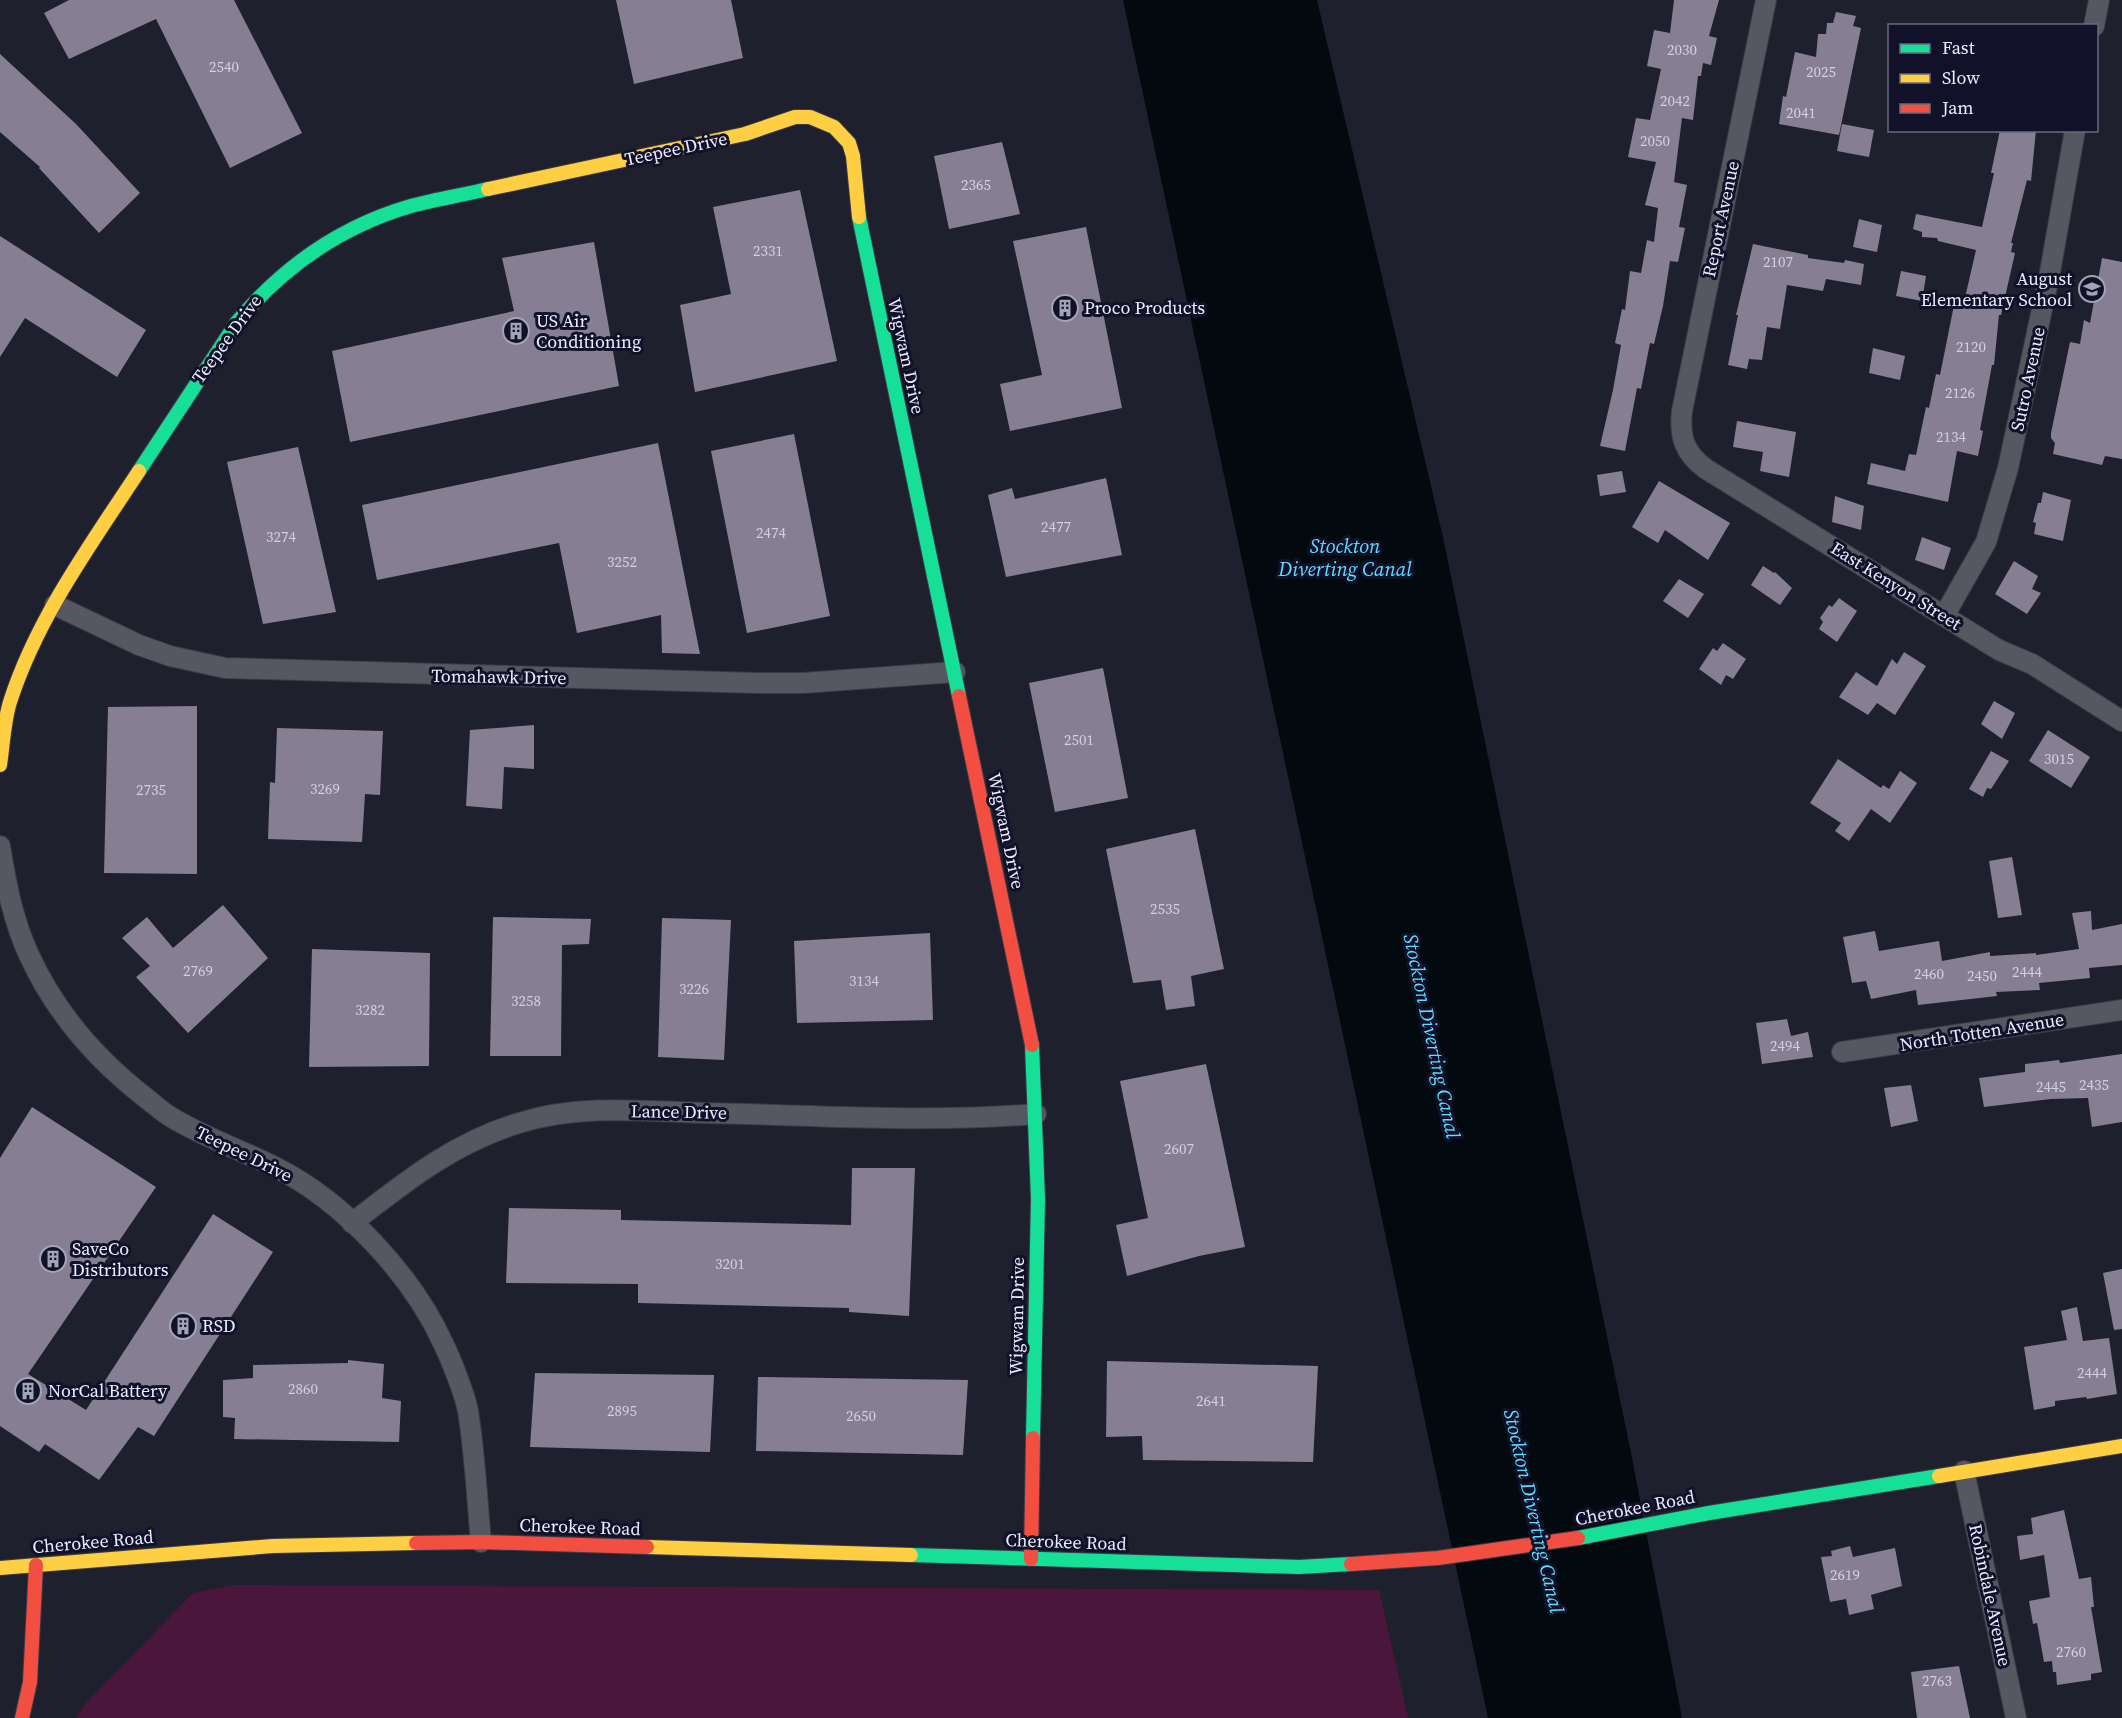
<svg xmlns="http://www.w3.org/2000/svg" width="2122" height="1718" viewBox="0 0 2122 1718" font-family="'Source Serif 4',serif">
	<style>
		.green { fill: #4b163c }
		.water { fill: #030a0f }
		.building { fill: #867e93 }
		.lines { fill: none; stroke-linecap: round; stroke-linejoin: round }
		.street-casing { stroke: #3b3b47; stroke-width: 22 }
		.fast-casing { stroke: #3b3b47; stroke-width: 16 }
		.slow-casing { stroke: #3b3b47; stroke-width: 16 }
		.jam-casing { stroke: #3b3b47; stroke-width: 16 }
		.street { stroke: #565761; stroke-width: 20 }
		.fast { stroke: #16e098; stroke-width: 14 }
		.slow { stroke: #ffcf43; stroke-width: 14 }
		.jam { stroke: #f24e42; stroke-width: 14 }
		.labels { text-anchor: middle; stroke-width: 6; stroke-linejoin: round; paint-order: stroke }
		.number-label { font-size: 15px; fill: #d1d0e3 }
		.street-label { font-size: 18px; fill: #eaecfe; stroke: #111129 }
		.poi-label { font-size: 18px; fill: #eaecfe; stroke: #111129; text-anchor: start }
		.water-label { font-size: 20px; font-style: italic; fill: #61dbfe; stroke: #111129 }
	</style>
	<rect width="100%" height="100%" fill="#1f202d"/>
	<!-- green -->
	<polygon class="green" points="234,1585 1379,1590 1408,1718 76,1718 86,1703 193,1593"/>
	<!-- water -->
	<polygon class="water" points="1123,0 1317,0 1443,537 1631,1453 1682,1718 1488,1718"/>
	<!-- building -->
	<g class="building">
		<polygon points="69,0 234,0 302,133 230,168 156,19 69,59 44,13"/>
		<polygon points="616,0 731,0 743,58 634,84"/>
		<polygon points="1674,0 1719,0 1709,36 1717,38 1711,65 1703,63 1701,76 1698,76 1693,120 1682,118 1674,182 1687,185 1679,227 1685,228 1678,262 1670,261 1663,306 1654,344 1650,343 1641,389 1637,388 1625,451 1600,446 1613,390 1621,345 1615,343 1622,309 1625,310 1630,271 1641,273 1647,240 1654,242 1658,208 1645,205 1656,162 1628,157 1636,118 1650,120 1661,69 1647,66 1654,30 1670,33"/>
		<polygon points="1836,12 1856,16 1853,26 1861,28 1839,135 1779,124 1783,96 1786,97 1795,52 1816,57 1818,34 1826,34 1827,23 1833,23"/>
		<polygon points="0,54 76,124 140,193 99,233 39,168 40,167 0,132"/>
		<polygon points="1842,124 1874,130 1869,157 1837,151"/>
		<polygon points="2000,130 2036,130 2031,181 2027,180 2011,243 2013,243 2011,252 2015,253 2001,315 1999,315 1994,365 1992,365 1980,430 1983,431 1978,456 1957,451 1948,502 1867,484 1871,463 1905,471 1909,454 1916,455 1926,407 1929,408 1936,374 1940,375 1955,300 1964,302 1976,250 1938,241 1937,238 1922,237 1922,232 1913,229 1916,214 1982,227 1994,173 1991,173"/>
		<polygon points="1002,142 1020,214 949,229 934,156"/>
		<polygon points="800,190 837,361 695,392 680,305 731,294 713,207"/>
		<polygon points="1859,219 1882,225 1877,252 1853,247"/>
		<polygon points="1086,227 1122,408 1010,431 1000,384 1042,375 1013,241"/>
		<polygon points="0,236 146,330 117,377 25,318 0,357"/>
		<polygon points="594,242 619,386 350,442 332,351 514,311 502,258"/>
		<polygon points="1753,244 1808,255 1808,258 1844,263 1845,260 1864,264 1861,285 1826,279 1823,291 1787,285 1780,329 1767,327 1762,360 1749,359 1747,369 1728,365 1738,315 1736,315"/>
		<polygon points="2102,258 2122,262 2122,459 2105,456 2102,465 2053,454 2055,443 2051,438 2051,433 2070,342 2080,344 2084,320 2090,323"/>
		<polygon points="1901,271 1926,276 1922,301 1896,296"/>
		<polygon points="1873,348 1905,356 1900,380 1869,373"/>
		<polygon points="1737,421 1796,432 1789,477 1760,471 1763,452 1733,447"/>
		<polygon points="794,434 830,616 747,633 711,451"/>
		<polygon points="658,443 700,654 662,653 661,615 577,633 559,543 377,580 362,505"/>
		<polygon points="298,447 336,612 263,624 227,462"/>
		<polygon points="1622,471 1626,492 1600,496 1597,475"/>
		<polygon points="1106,478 1122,555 1006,577 988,495 1012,488 1015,499"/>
		<polygon points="1659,481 1730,523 1708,560 1665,530 1658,543 1632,527"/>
		<polygon points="2043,492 2071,500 2063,541 2034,534 2036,523 2033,522 2038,503 2041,503"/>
		<polygon points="1835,496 1864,506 1861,530 1832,522"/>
		<polygon points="1922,537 1951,548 1944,570 1915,560"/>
		<polygon points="2014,561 2038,576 2032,589 2041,593 2027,614 1995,594"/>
		<polygon points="1763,566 1774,573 1775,572 1792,588 1780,605 1751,585"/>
		<polygon points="1679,579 1704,594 1688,618 1663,601"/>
		<polygon points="1839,598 1857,611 1837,642 1819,629 1823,622 1820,618 1829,605 1832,607"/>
		<polygon points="1723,643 1746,659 1733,679 1726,675 1721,685 1699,669 1713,648 1717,651"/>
		<polygon points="1904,652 1926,666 1895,715 1877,703 1868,715 1839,697 1856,672 1877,686 1892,659 1897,664"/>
		<polygon points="1103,668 1128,798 1055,812 1029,683"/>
		<polygon points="1994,701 2015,713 2002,739 1981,724"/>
		<polygon points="197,706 197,874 104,873 108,707"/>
		<polygon points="534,725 534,769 504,767 502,809 466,806 470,730"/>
		<polygon points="277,728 383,731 380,795 365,794 362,842 268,839 270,782 275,783"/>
		<polygon points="2048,730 2090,757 2071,788 2029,761"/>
		<polygon points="1991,751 2009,761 1991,789 1987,788 1983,797 1969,789"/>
		<polygon points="1838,759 1881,788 1883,785 1889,789 1900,771 1917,783 1890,823 1871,809 1849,841 1835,831 1841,823 1810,803"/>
		<polygon points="1195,829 1224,969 1191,976 1195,1006 1166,1010 1161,980 1133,983 1106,849"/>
		<polygon points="2012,857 2022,915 1998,918 1989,861"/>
		<polygon points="223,905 268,958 188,1033 136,977 150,966 122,938 147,917 173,948"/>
		<polygon points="2091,911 2092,930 2122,924 2122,965 2089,968 2090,978 2039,983 2040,990 1996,992 1997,996 1918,1005 1916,990 1871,999 1866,981 1852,983 1843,937 1875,931 1879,951 1939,941 1942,961 1990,952 1990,956 2036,953 2036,955 2079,949 2072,913"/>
		<polygon points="493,917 591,919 589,944 562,945 561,1056 490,1056"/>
		<polygon points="662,918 731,920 724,1060 658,1057"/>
		<polygon points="930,933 933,1020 797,1023 794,941"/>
		<polygon points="312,949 430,953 429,1066 309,1067"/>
		<polygon points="1787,1019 1791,1036 1808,1032 1813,1057 1762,1064 1756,1023"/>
		<polygon points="2122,1054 2122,1122 2092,1127 2088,1098 2051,1099 1984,1107 1979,1078 2025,1072 2025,1064 2059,1060 2060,1063"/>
		<polygon points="1206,1064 1245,1247 1199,1256 1127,1276 1116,1225 1148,1218 1120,1081"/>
		<polygon points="1911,1085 1918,1121 1891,1127 1884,1088"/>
		<polygon points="32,1107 156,1187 28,1374 86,1410 213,1214 273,1252 154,1436 138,1427 99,1480 45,1444 39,1452 0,1426 0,1158"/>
		<polygon points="852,1168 915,1168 909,1316 849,1312 849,1308 638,1303 638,1284 506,1283 509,1208 621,1210 621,1220 851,1225"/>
		<polygon points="2122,1269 2122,1329 2114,1330 2103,1273"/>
		<polygon points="2077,1307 2083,1341 2109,1338 2117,1394 2087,1399 2086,1397 2055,1401 2055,1406 2034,1410 2024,1347 2067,1340 2061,1311"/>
		<polygon points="348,1360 384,1364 382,1398 401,1401 399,1442 234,1439 235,1418 223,1417 223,1380 253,1378 253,1365 348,1363"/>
		<polygon points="1107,1361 1318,1366 1313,1462 1143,1460 1142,1436 1106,1437"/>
		<polygon points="535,1373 714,1375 710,1452 530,1447"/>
		<polygon points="758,1377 968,1380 963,1455 756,1451"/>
		<polygon points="2064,1510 2079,1579 2091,1577 2094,1607 2091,1607 2102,1672 2091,1674 2091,1680 2057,1685 2056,1672 2053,1672 2052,1661 2044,1662 2037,1623 2033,1624 2029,1601 2050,1597 2044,1555 2020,1560 2017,1536 2033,1534 2031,1518"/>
		<polygon points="1850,1546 1853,1557 1895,1548 1902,1586 1871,1595 1874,1609 1849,1615 1846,1599 1830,1602 1821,1557 1832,1556 1831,1551"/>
		<polygon points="1959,1666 1970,1718 1917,1718 1911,1672"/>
	</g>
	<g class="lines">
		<defs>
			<g id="street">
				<path d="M1766 0 1682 411C1679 437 1685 454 1706 469L1999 650 2032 664 2122 721"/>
				<polyline points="2094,26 2099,0"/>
				<polyline points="55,605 139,645 170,656 225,668 758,683 803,683 955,672"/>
				<polyline points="1944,616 1986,542 2008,468 2050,272 2075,130"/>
				<path d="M0 846C6 883 13 921 29 955 55 1012 97 1060 146 1098 154 1104 162 1112 171 1117 205 1138 242 1150 277 1168 344 1202 412 1275 443 1343 451 1359 465 1395 468 1411 475 1454 477 1499 481 1542"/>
				<polyline points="1842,1052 2122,1010"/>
				<path d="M352 1223C405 1182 453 1143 519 1123 578 1104 643 1111 704 1113 815 1115 926 1123 1036 1114"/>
				<polyline points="1964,1471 2016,1718"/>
			</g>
			<g id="fast">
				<polyline points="859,217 959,696"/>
				<path d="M139 471 237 322C283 267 342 226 411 206 436 199 463 195 488 189"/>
				<polyline points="1032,1045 1038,1199 1033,1438"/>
				<polyline points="1578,1538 1709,1513 1939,1476"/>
				<polyline points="911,1555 1299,1567 1351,1564"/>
			</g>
			<g id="slow">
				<polyline points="488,189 745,134 795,117 810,117 834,127 849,143 853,156 859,217"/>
				<path d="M0 765C3 745 4 721 10 702 37 618 91 544 139 471"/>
				<polyline points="1939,1476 2122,1446"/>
				<polyline points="647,1547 911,1555"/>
				<polyline points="0,1568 273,1546 416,1543"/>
			</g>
			<g id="jam">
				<polyline points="959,696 1032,1045"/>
				<polyline points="416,1543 481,1542 647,1547"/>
				<polyline points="1031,1559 1033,1438"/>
				<polyline points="1351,1564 1438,1558 1578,1538"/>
				<polyline points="22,1718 30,1682 36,1565"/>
			</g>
		</defs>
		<!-- street casing -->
		<use href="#street" class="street-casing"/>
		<!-- fast casing -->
		<use href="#fast" class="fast-casing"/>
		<!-- slow casing -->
		<use href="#slow" class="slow-casing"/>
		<!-- jam casing -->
		<use href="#jam" class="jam-casing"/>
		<!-- street -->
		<use href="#street" class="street"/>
		<!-- fast -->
		<use href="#fast" class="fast"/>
		<!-- slow -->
		<use href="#slow" class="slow"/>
		<!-- jam -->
		<use href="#jam" class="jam"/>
	</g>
	<!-- icons -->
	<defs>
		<symbol id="school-ring" viewBox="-11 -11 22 22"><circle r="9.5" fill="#111129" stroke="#a3a5b5" stroke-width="1.5"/><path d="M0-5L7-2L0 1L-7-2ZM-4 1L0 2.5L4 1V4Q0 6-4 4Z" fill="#a3a5b5"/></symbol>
		<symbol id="building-ring" viewBox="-11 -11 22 22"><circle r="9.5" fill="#111129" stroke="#a3a5b5" stroke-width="1.5"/><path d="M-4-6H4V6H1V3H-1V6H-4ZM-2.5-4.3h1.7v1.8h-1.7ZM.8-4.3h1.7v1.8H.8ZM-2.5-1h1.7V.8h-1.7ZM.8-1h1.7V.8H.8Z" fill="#a3a5b5"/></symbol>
	</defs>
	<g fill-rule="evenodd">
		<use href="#school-ring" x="2077" y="274" width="30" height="30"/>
		<use href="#building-ring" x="1050" y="293" width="30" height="30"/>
		<use href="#building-ring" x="501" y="316" width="30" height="30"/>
		<use href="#building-ring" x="38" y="1244" width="30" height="30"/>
		<use href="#building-ring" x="168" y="1311" width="30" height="30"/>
		<use href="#building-ring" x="13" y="1376" width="30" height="30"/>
	</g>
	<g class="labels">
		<!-- number labels -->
		<g class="number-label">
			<text x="1682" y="55">2030</text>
			<text x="224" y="72">2540</text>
			<text x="1821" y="77">2025</text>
			<text x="1675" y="106">2042</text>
			<text x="1801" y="118">2041</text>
			<text x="1655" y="146">2050</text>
			<text x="976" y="190">2365</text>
			<text x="768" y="256">2331</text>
			<text x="1778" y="267">2107</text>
			<text x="1971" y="352">2120</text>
			<text x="1960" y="398">2126</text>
			<text x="1951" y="442">2134</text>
			<text x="1056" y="532">2477</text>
			<text x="771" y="538">2474</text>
			<text x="281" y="542">3274</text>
			<text x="622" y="567">3252</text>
			<text x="1079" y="745">2501</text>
			<text x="2059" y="764">3015</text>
			<text x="325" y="794">3269</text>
			<text x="151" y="795">2735</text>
			<text x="1165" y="914">2535</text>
			<text x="198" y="976">2769</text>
			<text x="2027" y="977">2444</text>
			<text x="1929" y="979">2460</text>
			<text x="1982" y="981">2450</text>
			<text x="864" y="986">3134</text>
			<text x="694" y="994">3226</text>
			<text x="526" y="1006">3258</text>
			<text x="370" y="1015">3282</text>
			<text x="1785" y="1051">2494</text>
			<text x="2094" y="1090">2435</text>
			<text x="2051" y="1092">2445</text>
			<text x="1179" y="1154">2607</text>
			<text x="730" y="1269">3201</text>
			<text x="2092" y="1378">2444</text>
			<text x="303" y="1394">2860</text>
			<text x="1211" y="1406">2641</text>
			<text x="622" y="1416">2895</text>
			<text x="861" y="1421">2650</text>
			<text x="1845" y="1580">2619</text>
			<text x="2071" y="1657">2760</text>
			<text x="1937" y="1686">2763</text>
		</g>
		<!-- street labels -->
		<g class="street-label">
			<text transform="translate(676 149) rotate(-12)" y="6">Teepee Drive</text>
			<text transform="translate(1721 219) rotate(-78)" y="6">Report Avenue</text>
			<text transform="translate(227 339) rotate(-54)" y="6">Teepee Drive</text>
			<text transform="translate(906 356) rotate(78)" y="6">Wigwam Drive</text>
			<text transform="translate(2028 379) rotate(-78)" y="6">Sutro Avenue</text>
			<text transform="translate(1896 586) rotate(32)" y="6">East Kenyon Street</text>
			<text transform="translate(499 677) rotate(1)" y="6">Tomahawk Drive</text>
			<text transform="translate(1006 831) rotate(78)" y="6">Wigwam Drive</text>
			<text transform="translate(1982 1032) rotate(-9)" y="6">North Totten Avenue</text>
			<text transform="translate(679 1112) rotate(1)" y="6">Lance Drive</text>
			<text transform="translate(244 1154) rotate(26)" y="6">Teepee Drive</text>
			<text transform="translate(1017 1316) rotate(-89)" y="6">Wigwam Drive</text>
			<text transform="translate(1635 1508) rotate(-11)" y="6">Cherokee Road</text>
			<text transform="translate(580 1527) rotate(2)" y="6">Cherokee Road</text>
			<text transform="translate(93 1542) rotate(-5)" y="6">Cherokee Road</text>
			<text transform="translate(1066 1542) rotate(2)" y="6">Cherokee Road</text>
			<text transform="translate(1990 1595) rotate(78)" y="6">Robindale Avenue</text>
		</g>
		<!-- poi labels -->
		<g class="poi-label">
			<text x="2072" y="285" text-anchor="end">August<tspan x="2072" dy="21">Elementary School</tspan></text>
			<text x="1084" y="314">Proco Products</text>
			<text x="536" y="327">US Air<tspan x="536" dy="21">Conditioning</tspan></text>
			<text x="72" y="1255">SaveCo<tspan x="72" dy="21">Distributors</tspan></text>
			<text x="202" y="1332">RSD</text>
			<text x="48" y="1397">NorCal Battery</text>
		</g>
		<!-- water labels -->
		<g class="water-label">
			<text x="1345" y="553">Stockton<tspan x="1345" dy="23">Diverting Canal</tspan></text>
			<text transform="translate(1432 1036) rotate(78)" y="7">Stockton Diverting Canal</text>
			<text transform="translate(1534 1511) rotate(77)" y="7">Stockton Diverting Canal</text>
		</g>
	</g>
	<!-- legend -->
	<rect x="1888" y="24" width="210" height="108" fill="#111129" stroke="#68697e" stroke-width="1.5"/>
	<rect x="1900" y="44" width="30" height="9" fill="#16e098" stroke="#68697e" stroke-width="1.5"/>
	<text x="1942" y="54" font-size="18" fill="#eaecfe">Fast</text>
	<rect x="1900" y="74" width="30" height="9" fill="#ffcf43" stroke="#68697e" stroke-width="1.5"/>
	<text x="1942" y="84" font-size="18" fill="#eaecfe">Slow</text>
	<rect x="1900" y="104" width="30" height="9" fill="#f24e42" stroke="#68697e" stroke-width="1.5"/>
	<text x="1942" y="114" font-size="18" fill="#eaecfe">Jam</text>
</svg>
